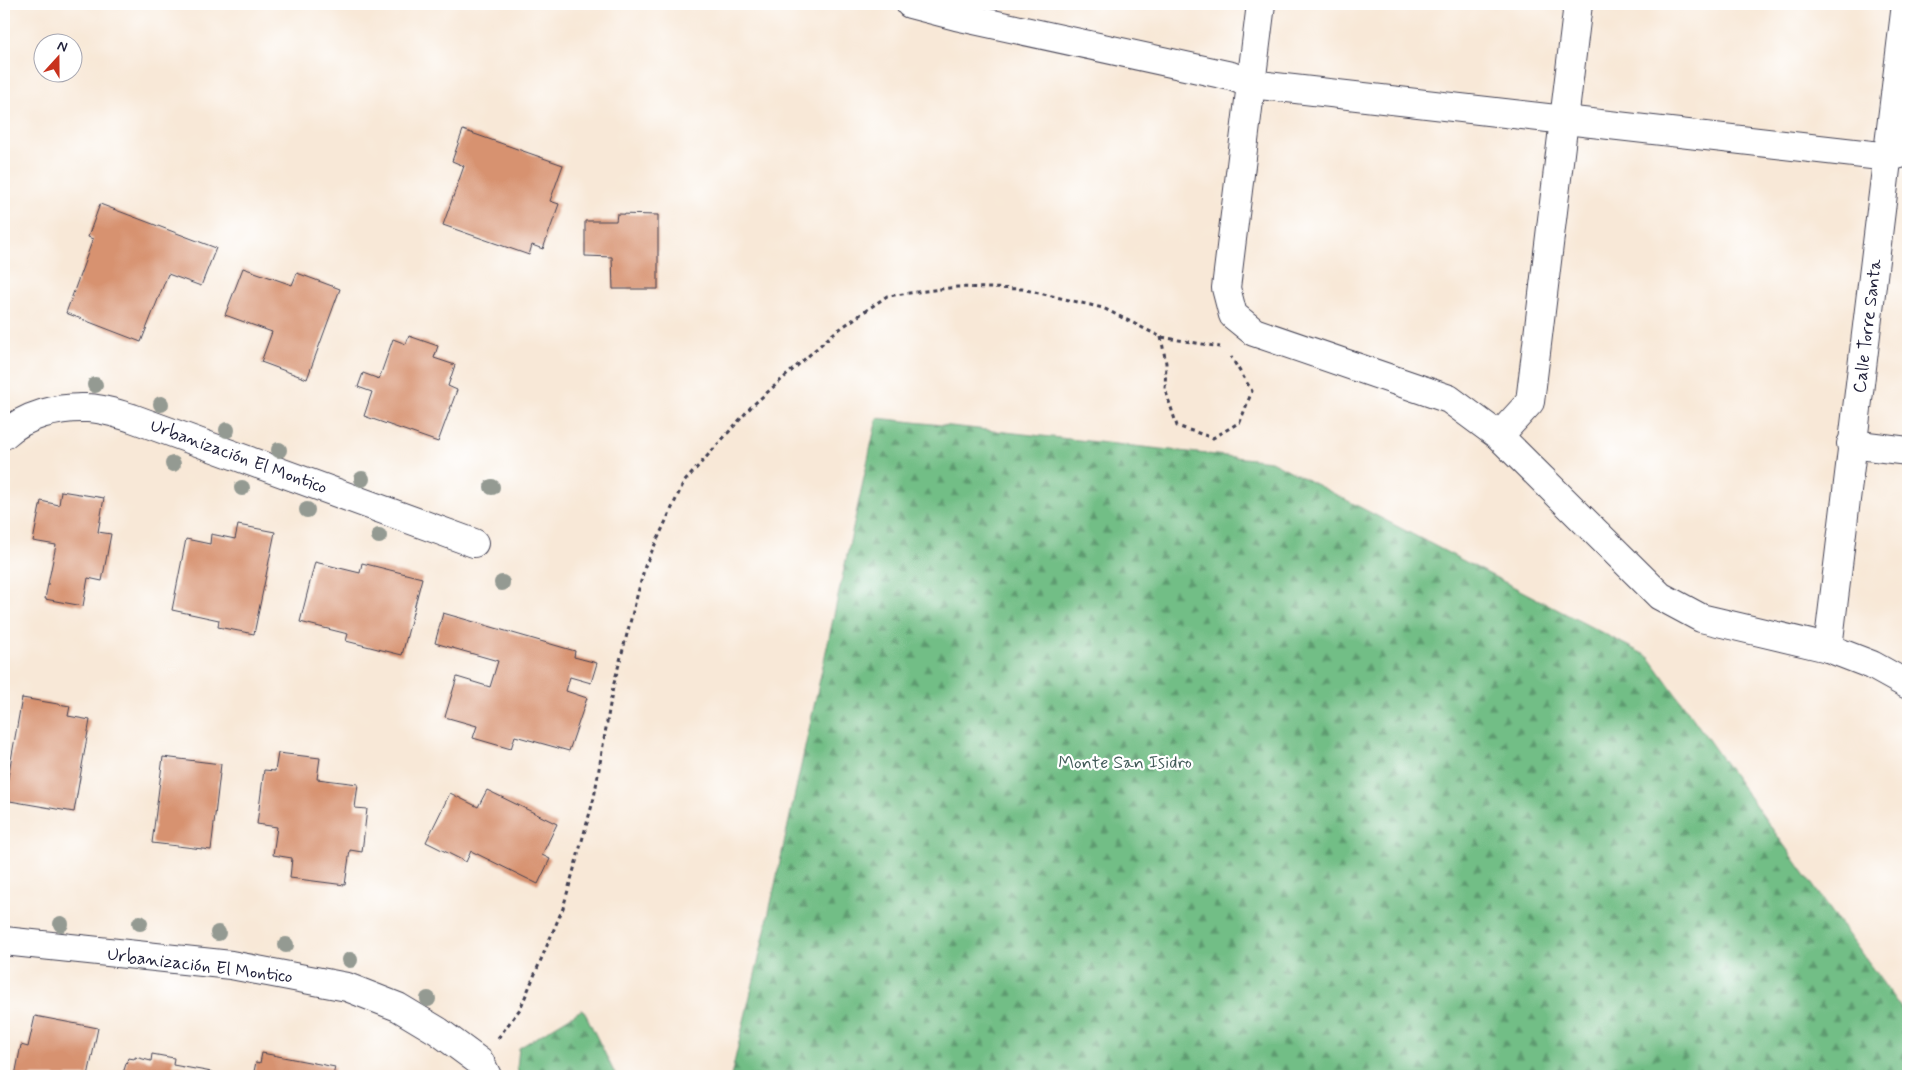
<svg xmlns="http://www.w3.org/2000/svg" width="1912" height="1080" viewBox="0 0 1912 1080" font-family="Mynerve,sans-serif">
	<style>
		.forest { fill: url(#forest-firs); stroke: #4a7060 }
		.building { fill: #d7926f }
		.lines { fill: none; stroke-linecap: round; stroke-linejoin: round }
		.street-casing { stroke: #424052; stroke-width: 30 }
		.path { stroke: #424052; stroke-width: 3; stroke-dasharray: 4 4; stroke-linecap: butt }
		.street { stroke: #fff; stroke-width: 28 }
		.tree { fill: #949a92 }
		.labels { text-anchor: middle; stroke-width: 4.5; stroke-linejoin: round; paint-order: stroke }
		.street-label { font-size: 18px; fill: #22223b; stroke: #fff }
		.park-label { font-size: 18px; fill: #425b59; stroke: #fff }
	</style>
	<defs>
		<pattern id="forest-firs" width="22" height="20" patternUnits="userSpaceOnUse" patternTransform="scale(1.25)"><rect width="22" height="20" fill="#72be86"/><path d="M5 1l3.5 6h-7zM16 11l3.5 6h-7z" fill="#5d9a6f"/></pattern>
	</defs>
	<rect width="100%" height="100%" fill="#fff"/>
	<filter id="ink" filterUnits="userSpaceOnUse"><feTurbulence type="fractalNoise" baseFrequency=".02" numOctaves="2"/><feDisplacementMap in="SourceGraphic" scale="10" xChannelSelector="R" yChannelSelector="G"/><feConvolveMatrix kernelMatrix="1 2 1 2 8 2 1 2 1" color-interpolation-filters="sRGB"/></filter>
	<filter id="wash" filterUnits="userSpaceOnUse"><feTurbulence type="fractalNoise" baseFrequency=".0096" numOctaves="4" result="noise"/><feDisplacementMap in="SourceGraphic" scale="20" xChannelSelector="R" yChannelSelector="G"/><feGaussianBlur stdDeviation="1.12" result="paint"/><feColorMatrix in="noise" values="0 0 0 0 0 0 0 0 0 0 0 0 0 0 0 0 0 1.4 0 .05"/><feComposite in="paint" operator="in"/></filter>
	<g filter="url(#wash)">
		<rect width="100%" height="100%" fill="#f8e8d7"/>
		<!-- forest -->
		<g class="forest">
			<polygon points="877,418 1271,461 1649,657 1908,1018 1908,1076 731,1076 759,958"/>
			<polygon points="583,1009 616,1076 519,1076 517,1068 519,1048"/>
		</g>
		<g id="blocks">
			<!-- building -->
			<g class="building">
				<polygon points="463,130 563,165 550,201 559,204 543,249 532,245 529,255 443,225 464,166 452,161"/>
				<polygon points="100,204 216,248 201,286 168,274 141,342 66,313 93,239 88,237"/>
				<polygon points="617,214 658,215 658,289 613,289 612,257 585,256 585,221 616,221"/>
				<polygon points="243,268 292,285 297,273 340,289 307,379 261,362 272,332 225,315"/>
				<polygon points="409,336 438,346 434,358 455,365 448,386 457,390 438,442 364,416 372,392 358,387 363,373 379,379 393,339 406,344"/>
				<polygon points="61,491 104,498 98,532 111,534 102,581 88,578 83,606 45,599 56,545 33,541 41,501 59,505"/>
				<polygon points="238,525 275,532 254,634 218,627 219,620 172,610 186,539 210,544 211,534 235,539"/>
				<polygon points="315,562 360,573 362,563 422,578 402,655 346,641 348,634 300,622"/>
				<polygon points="443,613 575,651 574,657 597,663 591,683 570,677 566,691 587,698 569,751 515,736 511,749 473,738 477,726 445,717 457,677 490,687 498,661 435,643"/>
				<polygon points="22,698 70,706 68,716 90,720 74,812 4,800"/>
				<polygon points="278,753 320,758 317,779 358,784 355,808 367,809 362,852 350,850 345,885 290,878 292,858 273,855 277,827 257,824 264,770 275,771"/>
				<polygon points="163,757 221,764 211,850 152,843"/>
				<polygon points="487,790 557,824 542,855 550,859 538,884 471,851 466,862 426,842 450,793 478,807"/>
				<polygon points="35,1016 98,1028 88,1076 15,1076 21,1045 28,1047"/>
				<polygon points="262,1053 335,1067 333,1076 253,1076 256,1062 260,1063"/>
				<polygon points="152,1054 174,1058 173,1065 212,1072 211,1076 122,1076 128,1058 135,1059 135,1057 151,1061"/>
			</g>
		</g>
	</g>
	<g filter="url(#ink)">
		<use href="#blocks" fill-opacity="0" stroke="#424052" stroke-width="1"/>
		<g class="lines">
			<defs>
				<g id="street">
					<polyline points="910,4 956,16 1231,76 1251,84 1226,288 1233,315 1254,332 1449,399 1499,436 1660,596 1701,618 1828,648 1872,665 1908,685"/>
					<polyline points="1261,4 1251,84 1889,157 1908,152"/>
					<path d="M4 435C25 415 58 407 87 408 102 408 118 414 132 418L474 543"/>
					<polyline points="1499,436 1530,402 1578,4"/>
					<polyline points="1851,444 1908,451"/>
					<path d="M1828 648C1852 433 1882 219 1906 4"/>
					<polyline points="4,941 231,965 347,987 398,1007 438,1031 480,1062 487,1076"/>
				</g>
			</defs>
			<!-- street casing -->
			<use href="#street" class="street-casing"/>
			<!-- path -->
			<g class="path">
				<polyline points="1161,337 1166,363 1165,389 1177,426 1213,438 1240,422 1252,391 1231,357"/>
				<polyline points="498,1038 520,1009 563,908 594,798 613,687 645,566 684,482 752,406 834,333 887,296 957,287 1022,289 1103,308 1161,337 1220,347"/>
			</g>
			<!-- street -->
			<use href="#street" class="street"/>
		</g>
		<!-- trees -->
		<g class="tree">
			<circle cx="95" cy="385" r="8"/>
			<circle cx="161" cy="404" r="8"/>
			<circle cx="227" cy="430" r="8"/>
			<circle cx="279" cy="450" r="8"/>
			<circle cx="173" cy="464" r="8"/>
			<circle cx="362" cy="479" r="8"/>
			<circle cx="492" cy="487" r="8"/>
			<circle cx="242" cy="488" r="8"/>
			<circle cx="307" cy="510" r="8"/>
			<circle cx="379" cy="536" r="8"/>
			<circle cx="502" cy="583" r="8"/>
			<circle cx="140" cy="923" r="8"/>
			<circle cx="61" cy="924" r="8"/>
			<circle cx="218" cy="933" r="8"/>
			<circle cx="286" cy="945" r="8"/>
			<circle cx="350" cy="960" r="8"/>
			<circle cx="428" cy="999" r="8"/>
		</g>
	</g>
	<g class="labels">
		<!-- street labels -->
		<g class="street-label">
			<text transform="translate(1867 326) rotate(-83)" y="6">Calle Torre Santa</text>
			<text transform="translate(239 456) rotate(20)" y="6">Urbanización El Montico</text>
			<text transform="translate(200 965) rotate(7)" y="6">Urbanización El Montico</text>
		</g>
		<!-- park labels -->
		<g class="park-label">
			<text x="1125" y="768">Monte San Isidro</text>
		</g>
	</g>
	<!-- margin -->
	<rect width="1912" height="1080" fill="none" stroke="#fff" stroke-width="20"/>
	<!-- north arrow -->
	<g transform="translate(58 58) rotate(21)"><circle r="24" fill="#ffffff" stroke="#a7a7b1"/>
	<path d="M0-4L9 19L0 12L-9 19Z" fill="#c8321e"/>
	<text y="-8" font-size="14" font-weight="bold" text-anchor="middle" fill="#22223b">N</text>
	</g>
</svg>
